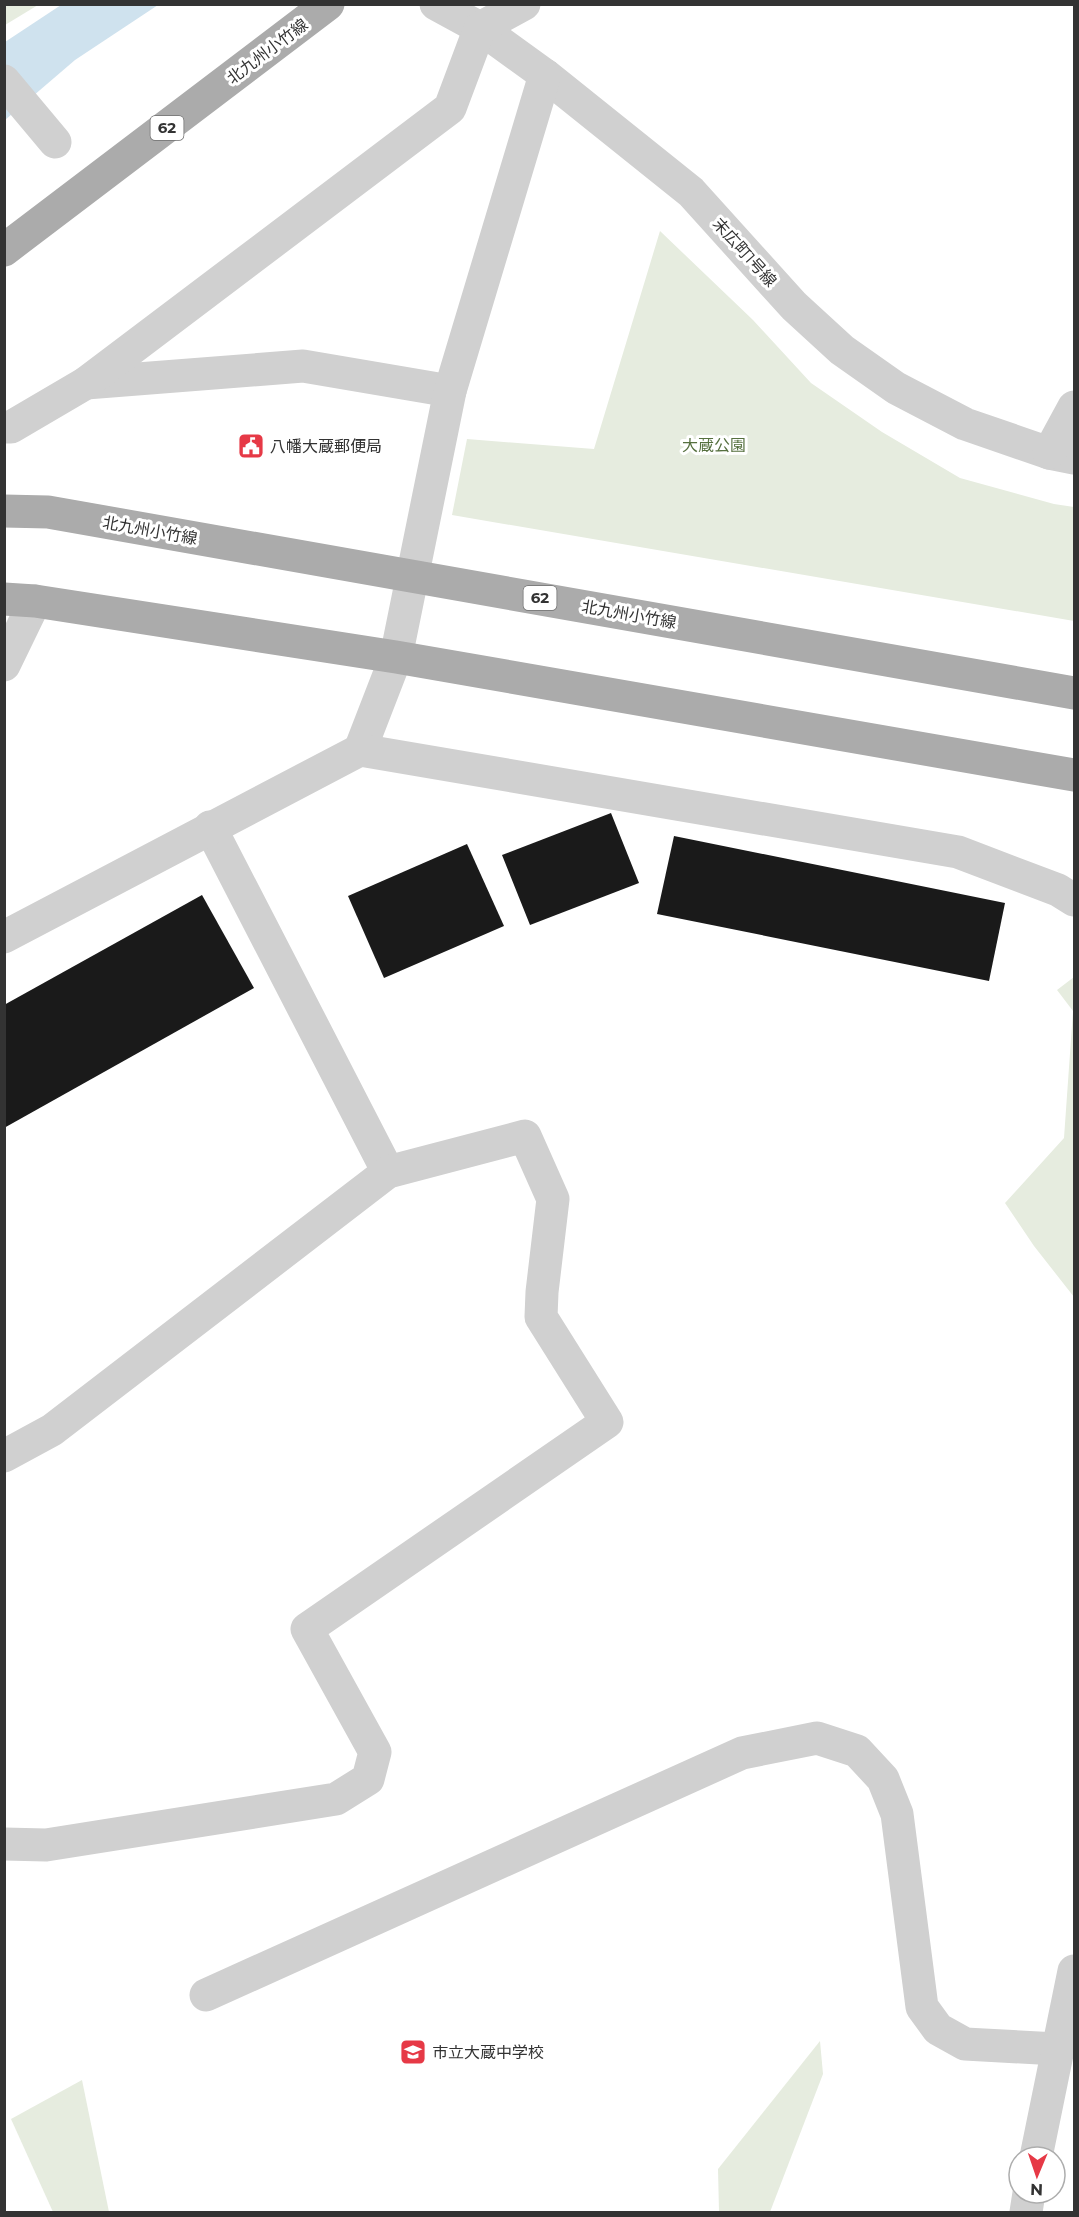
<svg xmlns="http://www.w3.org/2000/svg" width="1079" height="2217" viewBox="0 0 1079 2217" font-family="Montserrat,'Noto Sans JP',sans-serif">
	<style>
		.green { fill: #e6ecdf }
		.water { fill: #cfe2ee }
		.building { fill: #1a1a1a }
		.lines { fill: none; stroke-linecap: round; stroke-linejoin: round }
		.minor { stroke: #d0d0d0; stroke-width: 33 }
		.major { stroke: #ababab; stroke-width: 33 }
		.labels { text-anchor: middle; stroke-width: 6; stroke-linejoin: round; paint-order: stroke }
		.shield { fill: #fff; stroke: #707070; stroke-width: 1.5 }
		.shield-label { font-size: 15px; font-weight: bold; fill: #333 }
		.street-label { font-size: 16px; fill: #333; stroke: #fff }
		.park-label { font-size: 16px; fill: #56703f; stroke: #fff }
		.poi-label { font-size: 16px; fill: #333; stroke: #fff; text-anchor: start }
	</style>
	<rect width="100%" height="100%" fill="#fff"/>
	<!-- green -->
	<g class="green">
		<polygon points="5,4 38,4 38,5 5,25"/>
		<polygon points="660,231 753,320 811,383 882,432 960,478 1054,504 1074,507 1074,621 452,515 467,439 594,449"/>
		<polygon points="1074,977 1074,1297 1034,1246 1005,1203 1064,1138 1073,1011 1057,990"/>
		<polygon points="820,2041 823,2074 770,2212 719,2212 718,2169"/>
		<polygon points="82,2080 109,2212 53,2212 11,2119"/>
	</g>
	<!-- water -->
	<polygon class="water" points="61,5 158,5 75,60 5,120 5,42"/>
	<!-- building -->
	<g class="building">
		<polygon points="611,813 639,883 530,925 502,855"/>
		<polygon points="674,836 1005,903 989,981 657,914"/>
		<polygon points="467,844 504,926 384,978 348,896"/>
		<polygon points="202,895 254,988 4,1128 4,1005"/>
	</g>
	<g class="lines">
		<!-- minor -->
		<g class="minor">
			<polyline points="436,4 480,28 545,75 691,192 794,306 842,350 896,388 965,424 1049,453 1074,458"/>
			<polyline points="4,81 55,142"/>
			<polyline points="86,383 303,366 450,391"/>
			<polyline points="4,427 11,427 86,383 450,108 480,28 524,4"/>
			<polyline points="1049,453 1074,407"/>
			<polyline points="4,665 35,601"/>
			<polyline points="360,750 396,657 450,391 545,75"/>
			<polyline points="210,827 388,1172"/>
			<polyline points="4,937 360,750 958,852 1058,890 1074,900"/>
			<polyline points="4,1456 52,1430 388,1172 525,1136 553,1199 542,1292 541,1317 607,1422 307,1629 375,1752 368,1779 336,1799 46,1845 4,1844"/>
			<polyline points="206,1995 742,1753 817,1738 857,1751 883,1779 897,1814 922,2007 938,2029 965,2044 1057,2049"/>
			<polyline points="1036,2157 1074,1971"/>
			<polyline points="1026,2212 1029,2193"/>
		</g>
		<!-- major -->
		<g class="major">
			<polyline points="4,250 328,4"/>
			<polyline points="4,511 48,512 1074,693"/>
			<polyline points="4,599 35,601 396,657 1074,775"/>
		</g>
	</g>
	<!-- icons -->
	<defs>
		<symbol id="civic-square" viewBox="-11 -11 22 22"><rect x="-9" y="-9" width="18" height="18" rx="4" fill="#e63946" stroke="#fff"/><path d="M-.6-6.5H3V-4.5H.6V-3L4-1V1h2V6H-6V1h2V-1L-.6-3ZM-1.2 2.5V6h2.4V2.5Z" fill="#fff"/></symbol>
		<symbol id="school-square" viewBox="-11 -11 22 22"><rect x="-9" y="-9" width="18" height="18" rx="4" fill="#e63946" stroke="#fff"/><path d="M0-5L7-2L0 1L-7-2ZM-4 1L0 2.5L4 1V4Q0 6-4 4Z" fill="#fff"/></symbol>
	</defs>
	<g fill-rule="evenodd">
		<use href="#civic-square" x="236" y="431" width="30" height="30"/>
		<use href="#school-square" x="398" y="2037" width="30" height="30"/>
	</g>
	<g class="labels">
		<!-- shield labels -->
		<g class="shield">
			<rect x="150.5" y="116" width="33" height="24" rx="4.5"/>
			<rect x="523.5" y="586" width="33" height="24" rx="4.5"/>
		</g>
		<g class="shield-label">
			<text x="167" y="133">62</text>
			<text x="540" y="603">62</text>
		</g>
		<!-- street labels -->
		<g class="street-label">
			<text transform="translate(267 51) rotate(-37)" y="6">北九州小竹線</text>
			<text transform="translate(745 252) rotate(48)" y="6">末広町1号線</text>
			<text transform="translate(150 530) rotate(10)" y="6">北九州小竹線</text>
			<text transform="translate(629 614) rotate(10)" y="6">北九州小竹線</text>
		</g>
		<!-- park labels -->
		<g class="park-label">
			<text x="714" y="451">大蔵公園</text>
		</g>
		<!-- poi labels -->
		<g class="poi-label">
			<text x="270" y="452">八幡大蔵郵便局</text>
			<text x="432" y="2058">市立大蔵中学校</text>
		</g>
	</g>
	<!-- border -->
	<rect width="1079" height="2217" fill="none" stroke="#333333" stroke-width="12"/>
	<!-- north arrow -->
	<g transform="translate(1037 2175) rotate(182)"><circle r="28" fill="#ffffff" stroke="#adadad" stroke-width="1.5"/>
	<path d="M0-4.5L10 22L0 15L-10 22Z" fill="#e63946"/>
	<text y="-9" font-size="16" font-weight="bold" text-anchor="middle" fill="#333333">N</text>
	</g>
</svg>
